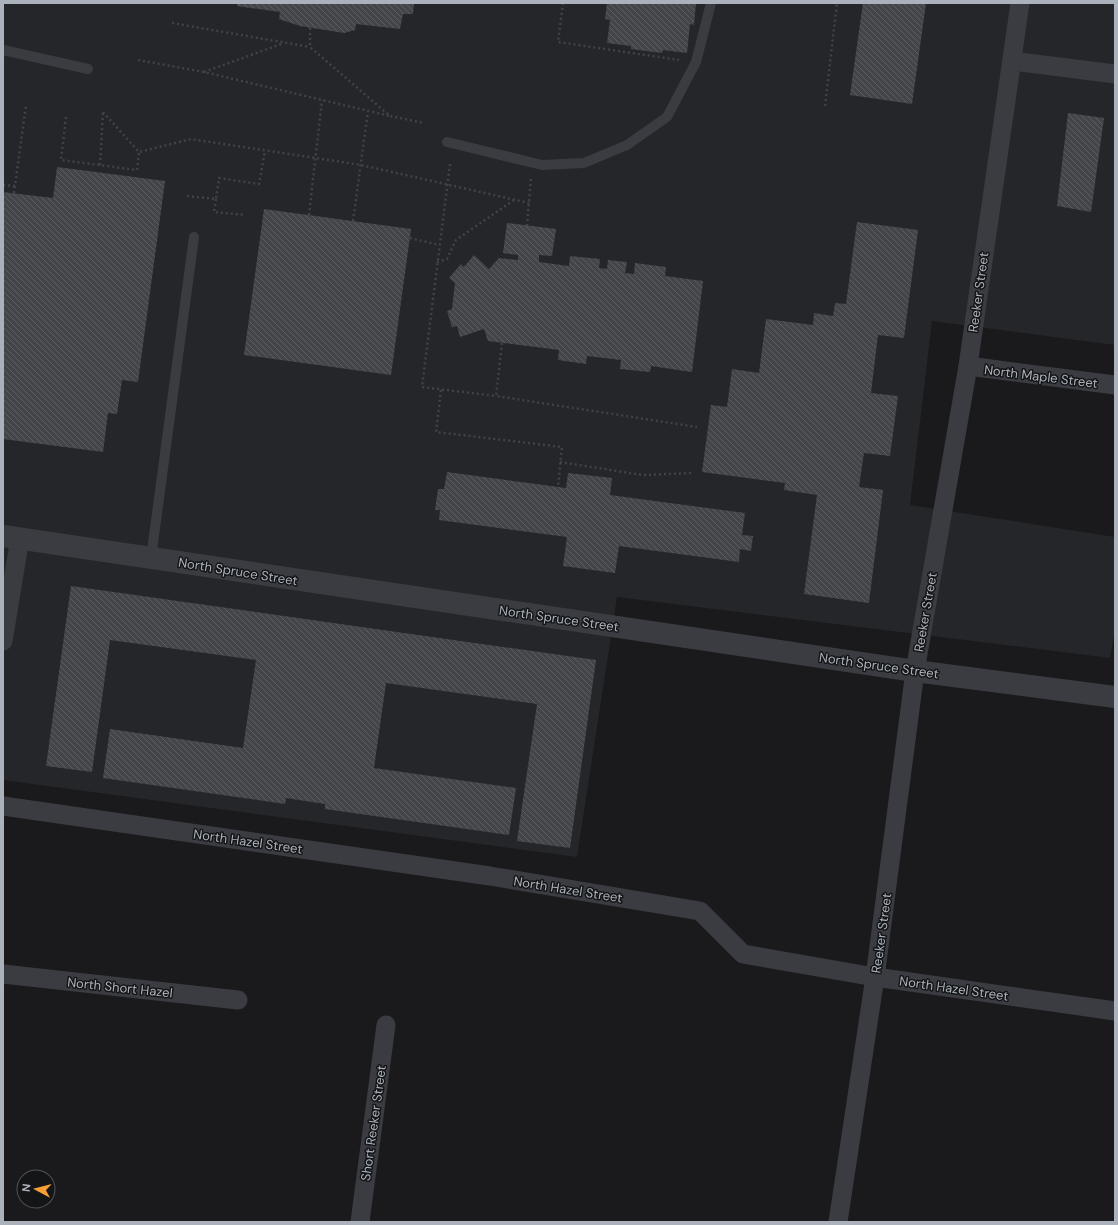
<svg xmlns="http://www.w3.org/2000/svg" width="1118" height="1225" viewBox="0 0 1118 1225" font-family="'DM Sans',sans-serif">
	<style>
		.built { fill: #252629 }
		.building { fill: url(#building-back-hatch) }
		.lines { fill: none; stroke-linecap: round; stroke-linejoin: round }
		.path { stroke: #404348; stroke-width: 2.5; stroke-dasharray: 2 3; stroke-linecap: butt }
		.service { stroke: #3a3c41; stroke-width: 10 }
		.minor { stroke: #3a3c41; stroke-width: 19 }
		.tertiary { stroke: #3a3c41; stroke-width: 22 }
		.labels { text-anchor: middle; stroke-width: 3; stroke-linejoin: round; paint-order: stroke }
		.street-label { font-size: 13px; fill: #acb2bc; stroke: #141517 }
	</style>
	<defs>
		<pattern id="building-back-hatch" width="6" height="6" patternUnits="userSpaceOnUse"><rect width="6" height="6" fill="#444549"/><path d="M-1 5l2 2M0 0l6 6M5-1l2 2" fill="none" stroke="#5c5d61"/></pattern>
	</defs>
	<rect width="100%" height="100%" fill="#1a1a1c"/>
	<!-- built -->
	<polygon class="built" points="3,3 1115,3 1115,345 932,321 910,505 1115,537 1115,628 1110,658 617,597 577,857 3,780"/>
	<!-- building -->
	<g class="building">
		<polygon points="237,3 414,3 413,14 403,14 400,29 356,24 355,30 344,33 300,26 279,19 280,12 237,6"/>
		<polygon points="607,3 696,3 694,25 690,24 687,53 663,50 662,53 631,49 631,46 607,43 610,20 605,19"/>
		<polygon points="863,3 926,3 912,104 850,95"/>
		<polygon points="1068,113 1104,118 1091,212 1057,206"/>
		<polygon points="57,167 165,181 138,382 122,380 117,414 108,413 103,452 3,439 3,192 53,198"/>
		<polygon points="264,209 411,229 391,375 244,355"/>
		<polygon points="857,222 918,230 904,338 878,335 871,393 898,396 890,456 864,453 859,487 883,490 869,603 804,594 817,495 784,490 785,483 702,472 711,405 727,407 732,369 759,373 766,319 813,325 814,313 833,316 835,303 846,304"/>
		<polygon points="507,223 556,229 552,256 539,255 539,262 569,266 570,256 600,259 599,268 607,269 608,260 627,262 625,273 634,274 635,263 666,267 665,276 703,281 692,372 651,366 650,372 620,369 621,360 587,356 586,364 558,360 559,350 488,341 484,329 460,337 457,326 452,327 447,311 452,309 455,283 449,278 461,264 464,267 474,255 489,269 499,258 518,260 518,255 503,253"/>
		<polygon points="447,472 566,488 568,473 612,478 610,495 745,513 742,535 753,536 751,551 740,549 739,562 619,546 615,573 563,566 567,537 439,520 440,510 435,510 438,489 444,489"/>
		<polygon points="71,586 596,660 570,848 517,841 537,704 386,683 374,768 516,788 509,835 325,809 325,804 286,798 285,804 103,778 110,729 243,748 256,660 110,640 92,772 46,766"/>
	</g>
	<g class="lines">
		<!-- path -->
		<g class="path">
			<polyline points="563,3 558,42 679,60"/>
			<polyline points="172,23 310,47"/>
			<polyline points="310,28 310,47 390,116 424,123"/>
			<polyline points="138,60 204,72 390,116"/>
			<polyline points="204,72 284,43"/>
			<polyline points="825,106 837,3"/>
			<polyline points="103,112 139,152 191,139 361,165 529,203"/>
			<polyline points="66,117 61,160 137,170 139,152"/>
			<polyline points="450,164 422,387 496,396"/>
			<polyline points="100,165 103,112"/>
			<polyline points="3,185 15,186"/>
			<polyline points="14,193 26,105"/>
			<polyline points="187,196 216,199 219,178 259,184 265,151"/>
			<polyline points="216,199 214,212 245,215"/>
			<polyline points="309,215 322,100"/>
			<polyline points="353,221 368,111"/>
			<polyline points="527,226 531,178"/>
			<polyline points="410,238 439,245"/>
			<polyline points="437,262 447,259 456,240 514,200"/>
			<polyline points="502,343 496,396 697,427"/>
			<polyline points="441,390 436,432 562,447 558,487"/>
			<polyline points="560,462 642,475 692,473"/>
		</g>
		<!-- service -->
		<g class="service">
			<polyline points="3,50 88,69"/>
			<polyline points="447,142 542,165 584,163 627,145 667,117 696,62 711,3"/>
			<polyline points="151,558 194,237"/>
		</g>
		<!-- minor -->
		<g class="minor">
			<polyline points="1012,61 1115,74"/>
			<polyline points="968,366 1115,385"/>
			<polyline points="3,641 20,538"/>
			<polyline points="3,806 490,876 700,911 743,954 875,977 1115,1011"/>
			<polyline points="3,974 238,1000"/>
			<polyline points="360,1222 386,1025"/>
			<polyline points="838,1222 875,977 915,671 968,366 1020,3"/>
		</g>
		<!-- tertiary -->
		<polyline class="tertiary" points="3,536 915,671 1115,697"/>
	</g>
	<g class="labels">
		<!-- street labels -->
		<g class="street-label">
			<text transform="translate(978 292) rotate(-82)" y="5">Reeker Street</text>
			<text transform="translate(1041 376) rotate(7)" y="5">North Maple Street</text>
			<text transform="translate(238 571) rotate(9)" y="5">North Spruce Street</text>
			<text transform="translate(925 612) rotate(-80)" y="5">Reeker Street</text>
			<text transform="translate(559 618) rotate(8)" y="5">North Spruce Street</text>
			<text transform="translate(879 665) rotate(8)" y="5">North Spruce Street</text>
			<text transform="translate(248 841) rotate(8)" y="5">North Hazel Street</text>
			<text transform="translate(568 889) rotate(9)" y="5">North Hazel Street</text>
			<text transform="translate(881 933) rotate(-82)" y="5">Reeker Street</text>
			<text transform="translate(120 987) rotate(6)" y="5">North Short Hazel</text>
			<text transform="translate(954 988) rotate(8)" y="5">North Hazel Street</text>
			<text transform="translate(373 1123) rotate(-82)" y="5">Short Reeker Street</text>
		</g>
	</g>
	<!-- border -->
	<rect width="1118" height="1225" fill="none" stroke="#acb2bc" stroke-width="8"/>
	<!-- north arrow -->
	<g transform="translate(36 1189) rotate(277)"><circle r="19" fill="#141517" stroke="#515459"/>
	<path d="M0-3L7 15L0 10L-7 15Z" fill="#f8a036"/>
	<text y="-6" font-size="11" font-weight="bold" text-anchor="middle" fill="#acb2bc">N</text>
	</g>
</svg>
